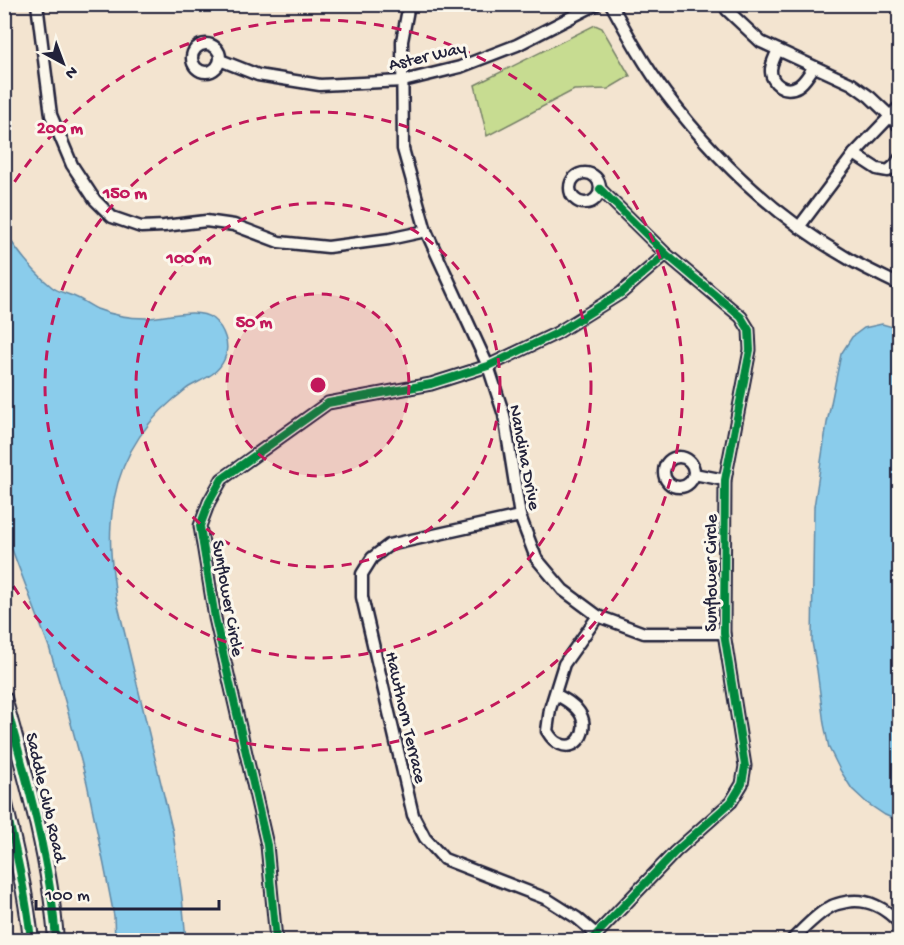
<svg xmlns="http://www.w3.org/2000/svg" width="904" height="945" viewBox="0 0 904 945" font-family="'Gochi Hand',sans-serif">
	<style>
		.green { fill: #c7dc91; stroke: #747f66; stroke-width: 1.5 }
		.water { fill: #8acceb; stroke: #6088a5; stroke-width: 1.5 }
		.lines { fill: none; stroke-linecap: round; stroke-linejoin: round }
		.minor-casing { stroke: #22223b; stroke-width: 15 }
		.tertiary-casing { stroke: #22223b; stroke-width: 18 }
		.minor { stroke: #fbf7ec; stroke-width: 10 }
		.tertiary { stroke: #fbf7ec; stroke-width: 14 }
		.cycleway-casing { stroke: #fbf7ec; stroke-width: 11 }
		.cycleway { stroke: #00873e; stroke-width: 8 }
		.ring { fill: none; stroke: #c2185b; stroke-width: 3; stroke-dasharray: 10 8 }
		.labels { text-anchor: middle; stroke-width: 6; stroke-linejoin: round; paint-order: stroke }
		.street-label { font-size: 18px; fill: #22223b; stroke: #fbf7ec }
		.centre { fill: #c2185b; stroke: #fbf7ec; stroke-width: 3 }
		.ring-label { font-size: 18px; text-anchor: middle; font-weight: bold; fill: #c2185b; stroke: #fbf7ec; stroke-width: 6; stroke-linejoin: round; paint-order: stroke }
	</style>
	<rect width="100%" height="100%" fill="#f3e4d0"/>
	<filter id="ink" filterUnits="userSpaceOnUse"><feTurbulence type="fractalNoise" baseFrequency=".0167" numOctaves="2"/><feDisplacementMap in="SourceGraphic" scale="12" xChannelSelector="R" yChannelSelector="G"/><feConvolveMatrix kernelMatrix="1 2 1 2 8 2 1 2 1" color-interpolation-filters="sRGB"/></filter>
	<g filter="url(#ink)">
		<!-- green -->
		<polygon class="green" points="595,25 602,28 630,76 608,89 574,90 487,136 475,85"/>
		<!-- water -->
		<g class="water">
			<path d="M5 232C18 252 33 272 52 287 58 292 66 293 73 296 81 299 89 305 97 309 112 315 129 318 146 318 165 318 197 306 213 319 224 328 231 346 224 360 217 375 203 379 189 387 184 390 180 395 175 398 135 431 114 472 111 524 109 548 113 573 116 597L173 833 182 897 186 940H115L114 916 104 865 87 783 65 701 49 647 5 531Z"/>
			<polygon points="882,324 900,329 899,821 885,815 867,803 852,789 840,770 829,748 824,724 817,670 812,642 814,507 827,423 841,354 852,337 864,328"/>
		</g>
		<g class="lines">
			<defs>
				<g id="minor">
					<polyline points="37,4 51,115 72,165 95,200 112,217 141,227 164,226 206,221 234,225 279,242 328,247 389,239 426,231"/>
					<polyline points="409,4 402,41 403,149 426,231 488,366 504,415 520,516 536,558 563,590 598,616 644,633 724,633"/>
					<path d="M611 4C628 35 645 66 666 94 715 159 776 217 847 258 864 268 882 276 900 285"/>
					<polyline points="724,4 727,10 761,42 852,84 870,97 889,115 900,127"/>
					<circle cx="206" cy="58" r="14"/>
					<path d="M778 50C775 56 772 62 771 69 770 83 785 94 798 86 805 82 809 73 814 67"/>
					<polyline points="220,60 258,75 320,85 403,81 460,67 517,45 597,4"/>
					<polyline points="854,154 877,169 888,171 895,165 900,158"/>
					<circle cx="585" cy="188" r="15"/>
					<polyline points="799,227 854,154 900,106"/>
					<circle cx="679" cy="472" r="15"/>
					<polyline points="694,474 725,480"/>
					<polyline points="520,516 389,545 372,558 362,574 362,597 413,815 425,838 444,859 547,899 577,918 597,935"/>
					<path d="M555 694C564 699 576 705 581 715 589 730 577 752 560 744 554 742 550 736 547 731L550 709 564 664 598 616"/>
					<polyline points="276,940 267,845 215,618 200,526 209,502 222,479 328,403 431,384 488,366 557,333 621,293 666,254"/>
					<polyline points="591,940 675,852 731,802 742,784 745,766 724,633 725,480 750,350 749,330 741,317 666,254 600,189"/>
					<path d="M792 940C804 928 817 914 832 906 836 904 841 903 846 902 867 898 886 908 900 924"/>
				</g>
				<g id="tertiary">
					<path d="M4 698C26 777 50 858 56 940"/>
					<path d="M4 800C15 847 26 893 31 940"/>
				</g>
			</defs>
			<!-- minor casing -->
			<use href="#minor" class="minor-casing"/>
			<!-- tertiary casing -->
			<use href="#tertiary" class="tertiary-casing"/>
			<!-- minor -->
			<use href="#minor" class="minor"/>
			<!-- tertiary -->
			<use href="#tertiary" class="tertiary"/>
			<defs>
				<g id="cycleway">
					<path d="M4 698C26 777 50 858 56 940"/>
					<path d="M4 800C15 847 26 893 31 940"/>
					<polyline points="276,940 267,845 215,618 200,526 209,502 222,479 328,403 431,384 488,366 557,333 621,293 666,254"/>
					<polyline points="591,940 675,852 731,802 742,784 745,766 724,633 725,480 750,350 749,330 741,317 666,254 600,189"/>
				</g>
			</defs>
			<!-- cycleway casing -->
			<use href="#cycleway" class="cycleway-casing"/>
			<!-- cycleway -->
			<use href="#cycleway" class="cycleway"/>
		</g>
	</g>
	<!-- distance rings -->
	<circle cx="318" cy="385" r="91" fill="#c2185b" fill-opacity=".12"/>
	<g class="ring">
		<circle cx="318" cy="385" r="91"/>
		<circle cx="318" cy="385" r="182"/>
		<circle cx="318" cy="385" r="273"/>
		<path d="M5 197A365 365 0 1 1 5 573"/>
	</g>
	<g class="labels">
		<!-- street labels -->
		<g class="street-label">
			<text transform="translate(427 55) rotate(-13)" y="6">Aster Way</text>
			<text transform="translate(526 457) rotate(79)" y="6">Nandina Drive</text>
			<text transform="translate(710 573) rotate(-90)" y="6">Sunflower Circle</text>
			<text transform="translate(229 598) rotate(80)" y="6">Sunflower Circle</text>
			<text transform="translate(407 717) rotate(77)" y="6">Hawthorn Terrace</text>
			<text transform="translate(47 797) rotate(77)" y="6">Saddle Club Road</text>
		</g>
	</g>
	<circle cx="318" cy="385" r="9" class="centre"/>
	<g class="ring-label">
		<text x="60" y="133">200 m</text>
		<text x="125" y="198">150 m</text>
		<text x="189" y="263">100 m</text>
		<text x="254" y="327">50 m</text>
	</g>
	<!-- margin -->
	<rect width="904" height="945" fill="none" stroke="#fbf7ec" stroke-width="24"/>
	<rect x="12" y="12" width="880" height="921" fill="none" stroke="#22223b" stroke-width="2" filter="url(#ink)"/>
	<!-- north arrow -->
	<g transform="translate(63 63) rotate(139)" stroke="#fbf7ec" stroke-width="4.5" paint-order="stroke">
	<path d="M0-4.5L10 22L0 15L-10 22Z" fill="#22223b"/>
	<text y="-9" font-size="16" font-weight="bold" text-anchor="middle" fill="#22223b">N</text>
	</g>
	<!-- scale -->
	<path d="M36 900v9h183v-9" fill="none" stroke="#22223b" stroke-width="3"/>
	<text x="45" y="900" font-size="18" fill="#22223b" stroke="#fbf7ec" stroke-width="4.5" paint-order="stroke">100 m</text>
</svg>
